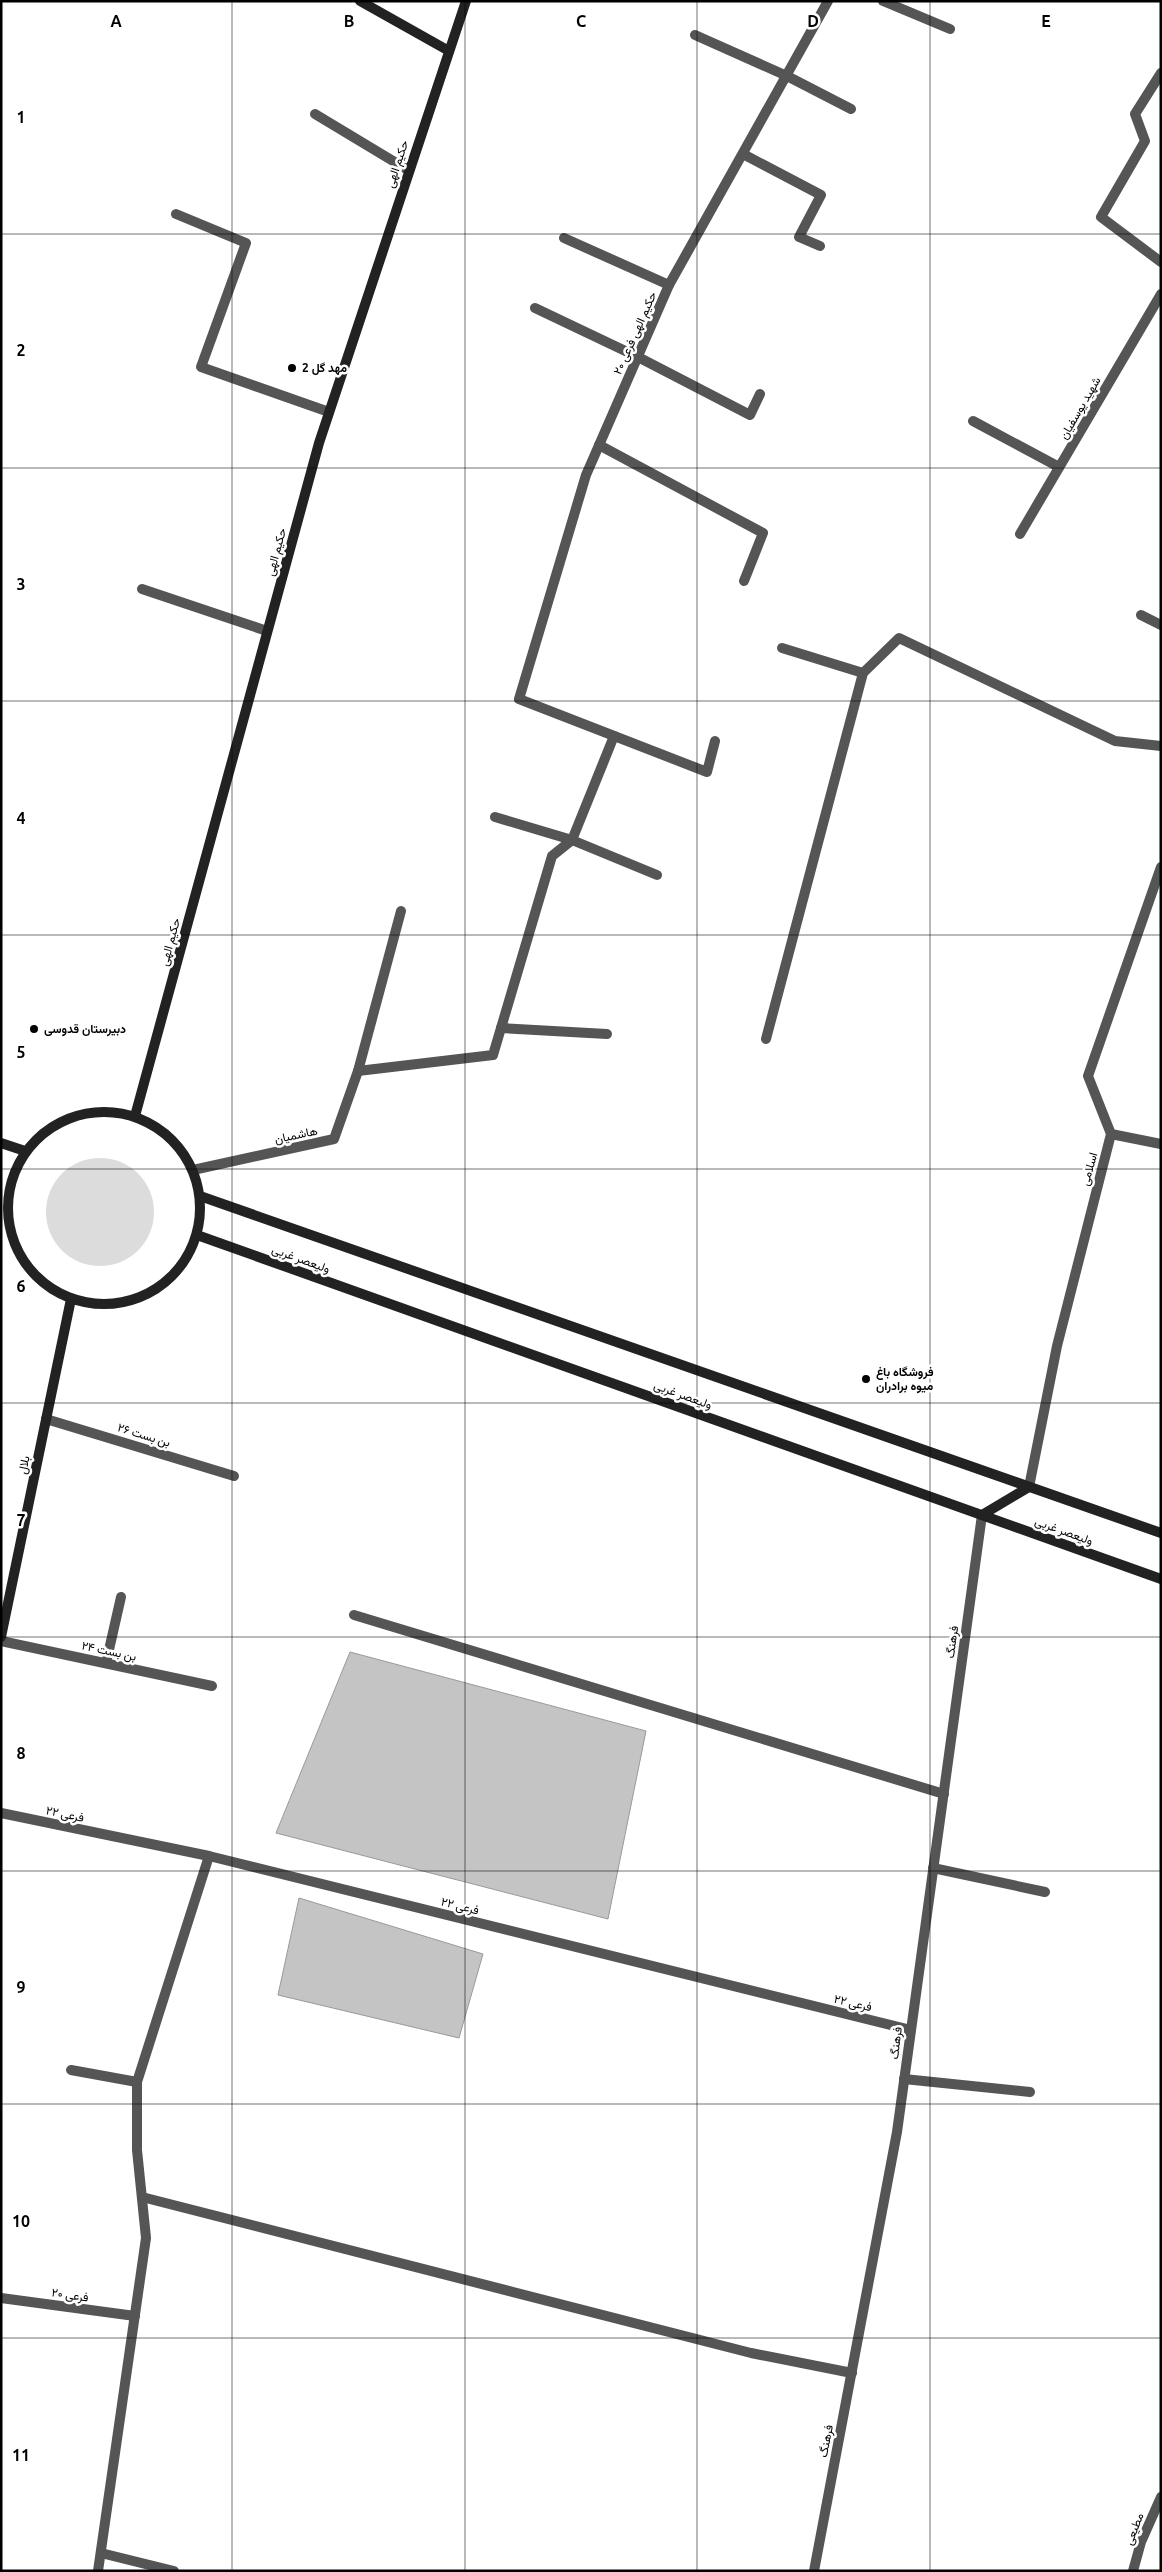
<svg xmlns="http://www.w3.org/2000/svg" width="1162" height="2572" viewBox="0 0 1162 2572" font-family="Ubuntu,Vazirmatn,sans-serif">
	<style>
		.green { fill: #dcdcdc }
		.building { fill: #c4c4c4; stroke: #999 }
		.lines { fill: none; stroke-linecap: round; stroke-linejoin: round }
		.street { stroke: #555; stroke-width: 10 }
		.secondary { stroke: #222; stroke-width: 10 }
		.grid { fill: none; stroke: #000; stroke-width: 1; stroke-opacity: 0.55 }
		.poi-dot { fill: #000; stroke: #fff; stroke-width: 2 }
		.labels { text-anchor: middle; stroke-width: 5; stroke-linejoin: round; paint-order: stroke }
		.street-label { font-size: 12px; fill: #000; stroke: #fff }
		.poi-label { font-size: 12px; font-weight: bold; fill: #000; stroke: #fff; text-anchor: start }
		.grid-label { font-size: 16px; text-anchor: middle; font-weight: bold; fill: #000; stroke: #fff; stroke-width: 5; stroke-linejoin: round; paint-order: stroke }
	</style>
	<rect width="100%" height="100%" fill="#fff"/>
	<!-- green -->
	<circle class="green" cx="100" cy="1212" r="54"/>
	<!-- building -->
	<g class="building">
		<polygon points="350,1652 646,1731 608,1919 276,1833"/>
		<polygon points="299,1898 483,1954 459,2038 278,1995"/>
	</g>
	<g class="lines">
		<!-- street -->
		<g class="street">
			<polyline points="883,1 950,29"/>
			<polyline points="695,35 787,76 851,109"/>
			<polyline points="1161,73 1135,114 1145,141 1101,217 1161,262"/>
			<polyline points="315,114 408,170"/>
			<polyline points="743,154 821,195 799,237 820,246"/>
			<polyline points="176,214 246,243 201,367 329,412"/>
			<polyline points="564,238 669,285"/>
			<polyline points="535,308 638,357 750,415 760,394"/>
			<polyline points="973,421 1059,467"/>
			<polyline points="599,445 763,533 744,581"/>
			<polyline points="1020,534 1161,294"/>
			<polyline points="142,589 267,631"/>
			<polyline points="1141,615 1161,625"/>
			<polyline points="782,648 863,673"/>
			<polyline points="715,741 707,772 519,699 586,475 669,285 828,1"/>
			<polyline points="495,817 572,840 657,875"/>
			<polyline points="501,1028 607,1034"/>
			<polyline points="766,1039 863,673 899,638 1115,741 1161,746"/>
			<polyline points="358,1071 493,1055 552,856 572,840 614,736"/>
			<polyline points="1111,1134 1161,1144"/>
			<polyline points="193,1170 334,1139 358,1071 401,911"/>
			<polyline points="46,1419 234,1476"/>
			<polyline points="1029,1487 1057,1346 1111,1134 1088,1076 1161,867"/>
			<polyline points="354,1615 944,1794"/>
			<polyline points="1,1641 212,1686"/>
			<polyline points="106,1663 121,1597"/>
			<polyline points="1,1813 209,1856 911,2030"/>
			<polyline points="933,1868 1045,1892"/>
			<polyline points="71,2070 137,2082"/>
			<polyline points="904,2079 1030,2092"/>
			<polyline points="142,2197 751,2353 852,2373"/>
			<polyline points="1,2298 135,2316"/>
			<polyline points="101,2553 174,2571"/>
			<polyline points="98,2571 146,2238 137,2150 137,2082 209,1856"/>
			<polyline points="814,2571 897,2132 982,1515"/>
			<polyline points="1133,2571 1141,2542 1161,2497"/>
		</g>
		<!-- secondary -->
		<g class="secondary">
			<polyline points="360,1 449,51"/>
			<circle cx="104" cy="1208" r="96"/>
			<polyline points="135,1116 319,443 466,1"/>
			<polyline points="1,1143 25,1151"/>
			<polyline points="200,1196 1161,1533"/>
			<polyline points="197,1235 1161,1579"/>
			<polyline points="982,1515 1029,1487"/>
			<polyline points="1,1637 71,1299"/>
		</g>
	</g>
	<!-- grid -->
	<path class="grid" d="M232 1V2571M465 1V2571M697 1V2571M930 1V2571M1 234H1161M1 468H1161M1 701H1161M1 935H1161M1 1169H1161M1 1403H1161M1 1637H1161M1 1871H1161M1 2104H1161M1 2338H1161"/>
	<!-- markers -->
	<g class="poi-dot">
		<circle cx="292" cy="368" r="5"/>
		<circle cx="34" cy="1029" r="5"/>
		<circle cx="866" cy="1379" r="5"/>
	</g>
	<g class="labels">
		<!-- street labels -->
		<g class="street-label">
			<text transform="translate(397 164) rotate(-72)" y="4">حکیم الهی</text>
			<text transform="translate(635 333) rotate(-66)" y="4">حکیم الهی فرعی ۲۰</text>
			<text transform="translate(1080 408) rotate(-60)" y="4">شهید یوسفیان</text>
			<text transform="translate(276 552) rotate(-75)" y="4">حکیم الهی</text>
			<text transform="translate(170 942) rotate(-75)" y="4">حکیم الهی</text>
			<text transform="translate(296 1135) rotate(-12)" y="4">هاشمیان</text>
			<text transform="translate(1089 1169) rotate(-74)" y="4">اسلامی</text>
			<text transform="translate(301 1259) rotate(20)" y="4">ولیعصر غربی</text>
			<text transform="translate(683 1395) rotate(20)" y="4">ولیعصر غربی</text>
			<text transform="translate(144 1435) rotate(17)" y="4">بن بست ۲۶</text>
			<text transform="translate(24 1465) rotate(-78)" y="4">بلال</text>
			<text transform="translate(1064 1531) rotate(20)" y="4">ولیعصر غربی</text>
			<text transform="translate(952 1642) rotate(-82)" y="4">فرهنگ</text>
			<text transform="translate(109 1651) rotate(12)" y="4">بن بست ۲۴</text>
			<text transform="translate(65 1814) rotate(12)" y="4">فرعی ۲۲</text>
			<text transform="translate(460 1906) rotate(14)" y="4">فرعی ۲۲</text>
			<text transform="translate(853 2003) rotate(13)" y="4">فرعی ۲۲</text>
			<text transform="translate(896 2043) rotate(-83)" y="4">فرهنگ</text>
			<text transform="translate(70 2295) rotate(8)" y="4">فرعی ۲۰</text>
			<text transform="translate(826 2441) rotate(-79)" y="4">فرهنگ</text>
			<text transform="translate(1134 2529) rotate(-69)" y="4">مطیعی</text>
		</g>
		<!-- poi labels -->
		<g class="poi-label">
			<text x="302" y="372">مهد گل 2</text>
			<text x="44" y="1033">دبیرستان قدوسی</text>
			<text x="876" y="1376">فروشگاه باغ<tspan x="876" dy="14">میوه برادران</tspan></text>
		</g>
	</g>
	<g class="grid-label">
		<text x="116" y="27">A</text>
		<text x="349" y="27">B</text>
		<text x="581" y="27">C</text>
		<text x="813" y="27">D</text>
		<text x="1046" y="27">E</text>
		<text x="21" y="123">1</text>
		<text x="21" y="356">2</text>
		<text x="21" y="590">3</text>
		<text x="21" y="824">4</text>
		<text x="21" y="1058">5</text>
		<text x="21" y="1292">6</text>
		<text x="21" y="1526">7</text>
		<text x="21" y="1759">8</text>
		<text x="21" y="1993">9</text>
		<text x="21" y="2227">10</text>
		<text x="21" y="2461">11</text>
	</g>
	<!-- border -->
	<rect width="1162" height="2572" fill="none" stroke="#000000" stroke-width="5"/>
</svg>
